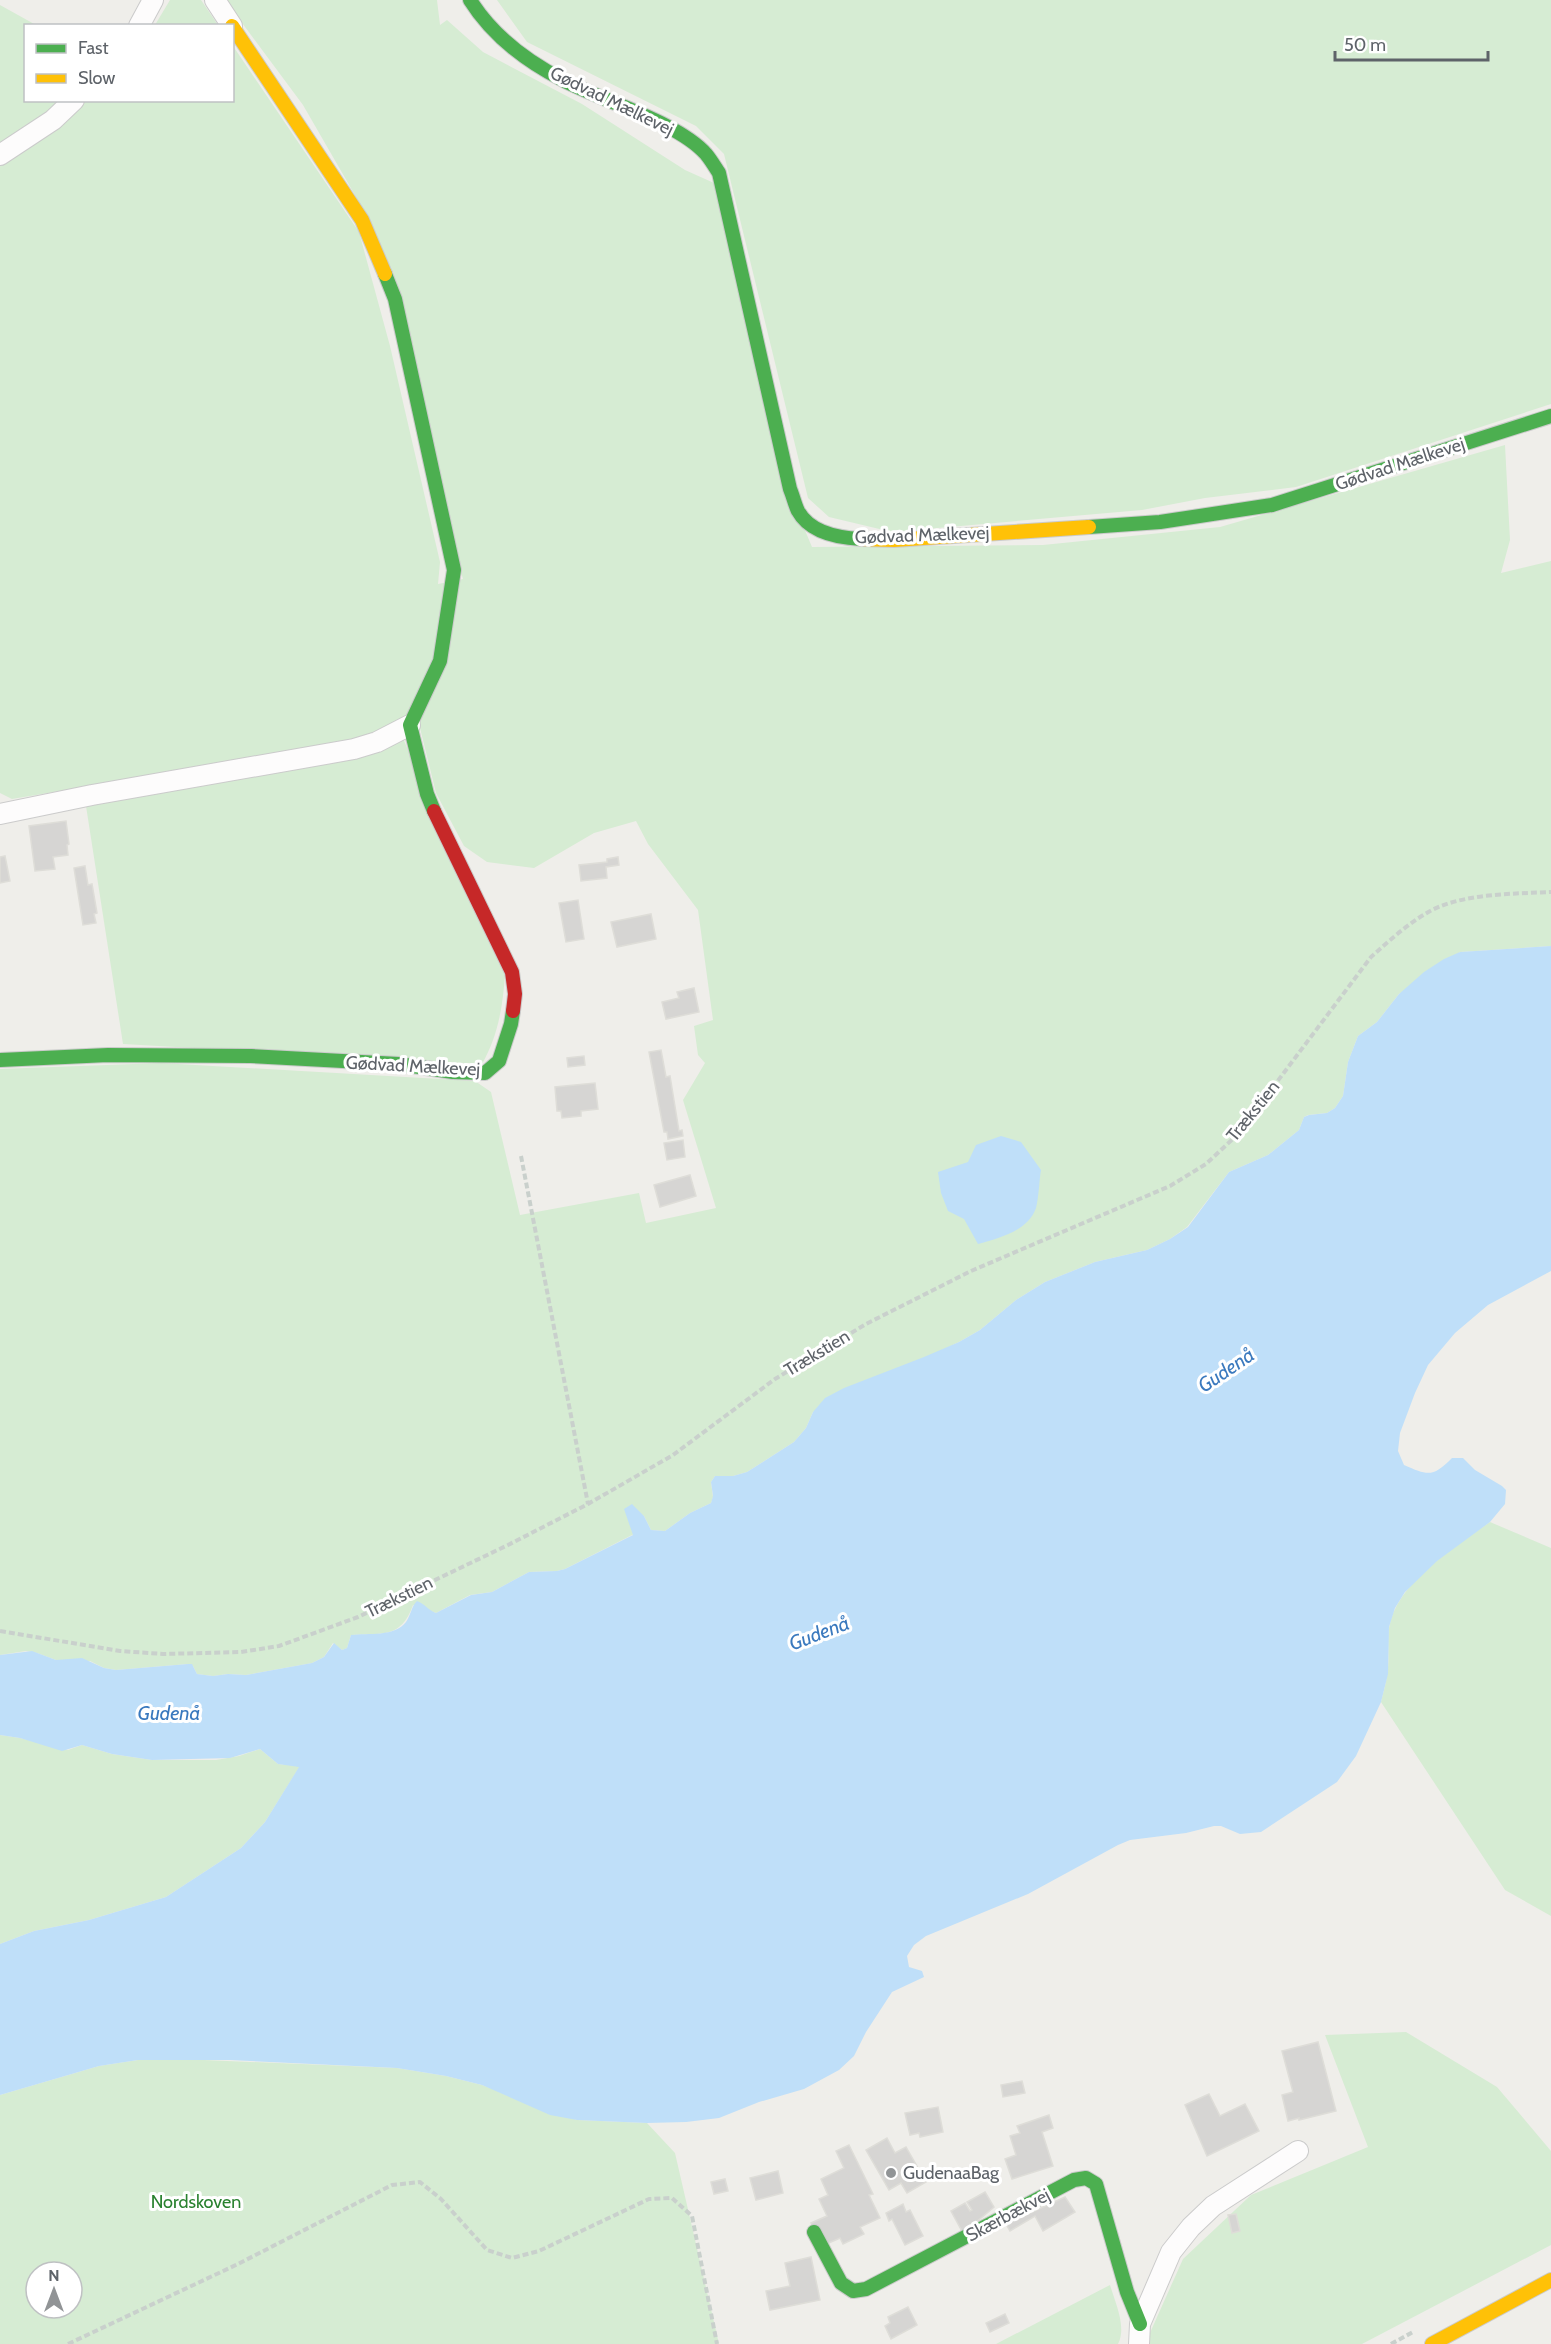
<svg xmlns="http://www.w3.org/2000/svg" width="1551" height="2344" viewBox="0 0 1551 2344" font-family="Cabin,sans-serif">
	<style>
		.green { fill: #d6ecd3; fill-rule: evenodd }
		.water { fill: #bfdff9 }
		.building { fill: #d6d5d3; stroke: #deddd8; stroke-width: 1.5 }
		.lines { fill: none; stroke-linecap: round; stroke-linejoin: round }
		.street-casing { stroke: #cbcbcb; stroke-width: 22 }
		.fast-casing { stroke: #cbcbcb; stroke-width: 16 }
		.slow-casing { stroke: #cbcbcb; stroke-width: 16 }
		.jam-casing { stroke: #cbcbcb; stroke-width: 16 }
		.path { stroke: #c9d0cc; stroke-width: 4; stroke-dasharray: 6 3; stroke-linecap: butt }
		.street { stroke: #fdfcfc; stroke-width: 20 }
		.fast { stroke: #4caf50; stroke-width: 14 }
		.slow { stroke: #ffc107; stroke-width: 14 }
		.jam { stroke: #c62828; stroke-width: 14 }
		.poi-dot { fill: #919496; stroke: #fff; stroke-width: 2 }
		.labels { text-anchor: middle; stroke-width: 6; stroke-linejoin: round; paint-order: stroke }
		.street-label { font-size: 18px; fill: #5e6369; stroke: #fff }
		.poi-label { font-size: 18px; fill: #5e6369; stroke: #fff; text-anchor: start }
		.park-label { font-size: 18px; fill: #2a8230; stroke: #fff }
		.water-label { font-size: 20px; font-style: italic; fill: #3a79be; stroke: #fff }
	</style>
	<rect width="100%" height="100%" fill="#efeeea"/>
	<!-- green -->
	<g class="green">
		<polygon points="170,0 201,0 218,25 155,25"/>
		<path d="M225 0H437L440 25 447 20 483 52 582 104 685 170 714 183 780 471 812 547 1043 545 1220 527 1505 445 1510 540 1501 573 1551 561V946L1460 952 1399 994 1377 1022 1358 1036 1348 1062 1343 1096 1335 1108 1327 1113 1308 1115 1304 1117 1299 1130 1268 1155 1229 1172 1187 1227 1170 1239 1147 1250 1095 1262 1045 1282 1016 1300 980 1330 959 1342 813 1412 806 1428 794 1442 747 1472 733 1476H715L711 1482 713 1497 711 1503 690 1513 665 1531 651 1530 644 1516 625 1509 634 1534 565 1569 557 1571 529 1572 492 1592 470 1595 436 1613 413 1605C401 1639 382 1633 351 1635L347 1648 342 1650 333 1643 324 1657 312 1663 246 1675 228 1674 213 1676 197 1674 193 1666 188 1664 116 1670 104 1668 90 1661 56 1660 37 1653 26 1651 0 1655V1069L161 1063 475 1081 491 1092 520 1215 639 1193 646 1223 716 1208 683 1100 705 1063 698 1055 694 1026 713 1020 698 910 648 844 636 821 594 833 534 868 487 862 464 846 436 793 420 728 341 744 12 799 0 793V5L36 25 26 26V100H232L233 46 359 232 390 346 440 562 438 584 463 579 363 209 303 105Z"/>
		<polygon points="497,0 1551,0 1551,404 1296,487 1205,498 1142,510 892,532 829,517 808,498 724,154 696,126 527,42"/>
		<path d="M402 736 505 974C503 1006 498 1036 482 1064L123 1044 86 806 358 756Z"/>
		<path d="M1490 1522 1551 1548V1916L1505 1890 1381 1702C1383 1693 1386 1684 1387 1675 1390 1659 1387 1643 1389 1628 1396 1583 1455 1546 1490 1522Z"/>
		<polygon points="0,1735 20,1738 68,1750 82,1745 112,1754 152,1760 216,1760 239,1756 260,1749 278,1764 300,1766 265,1822 241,1848 166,1897 89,1920 34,1931 0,1944"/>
		<polygon points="1406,2032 1497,2087 1551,2151 1551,2245 1362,2344 1145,2344 1183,2259 1251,2195 1368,2147 1325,2035"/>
		<path d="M181 2059 397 2068 446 2076 482 2085 577 2120 647 2123 675 2153 719 2344H0V2095L99 2066 138 2060ZM36 2272H72V2308H36Z"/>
		<path d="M1110 2285C1115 2302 1127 2327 1118 2344H996Z"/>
	</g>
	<!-- water -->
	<g class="water">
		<path d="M1551 946V1271L1488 1305 1455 1333 1428 1365 1415 1393 1400 1433 1398 1451 1404 1465C1429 1476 1433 1477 1452 1458H1463L1475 1470 1502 1486 1506 1490 1505 1504 1490 1522 1437 1561 1405 1592 1395 1608 1389 1627 1388 1674 1381 1702 1356 1756 1337 1782 1261 1832 1240 1834 1221 1826H1214L1186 1833 1130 1840 1118 1845 1028 1894 926 1936 914 1945 907 1956 909 1967 922 1971 924 1977 892 1992 866 2032 854 2056 839 2070 804 2089 759 2102 719 2118 686 2122 647 2123 577 2120 550 2115 482 2085 446 2076 397 2068 230 2060H138L99 2066 0 2095V1944L34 1931 89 1920 166 1897 241 1848 265 1822 299 1767 278 1764 260 1749 230 1758 152 1760 112 1754 82 1745 62 1751 20 1738 0 1735V1655L32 1651 56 1660 82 1658 104 1668 116 1670 188 1664H192L197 1674 213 1676 228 1674 246 1675 312 1663 324 1657 334 1643 342 1650 347 1648 351 1635C368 1633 395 1637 406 1622 411 1615 411 1607 417 1601 425 1604 428 1610 436 1613L471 1595 492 1592 529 1572 557 1571 565 1569 633 1535 624 1509 632 1504 644 1516 651 1530 665 1531 690 1513 711 1503 713 1496 711 1482 715 1476H733L747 1472 794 1442 806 1428 813 1412 825 1398 844 1388 924 1357 959 1342 980 1330 1016 1300 1045 1282 1095 1262 1147 1250 1170 1239 1188 1227 1229 1172 1268 1155 1299 1130 1304 1117 1309 1115 1327 1113 1335 1108 1343 1096 1348 1062 1358 1036 1377 1022 1399 994 1424 972 1444 959 1460 952Z"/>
		<path d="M1001 1136 1021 1142 1041 1170C1039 1182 1039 1196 1036 1208 1028 1231 999 1238 978 1244L964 1219 948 1211 941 1193 938 1172 968 1162 976 1145Z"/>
	</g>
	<!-- building -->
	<g class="building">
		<polygon points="66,821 69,844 67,845 68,855 53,857 55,869 35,871 29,826"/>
		<polygon points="5,856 10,881 0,883 0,857"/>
		<polygon points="618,857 619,865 606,867 607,878 581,881 579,865 607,862 607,859"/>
		<polygon points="85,866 88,885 92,884 97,913 94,914 96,923 83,925 74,868"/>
		<polygon points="578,900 584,939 566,942 559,903"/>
		<polygon points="651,914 656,939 617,947 611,922"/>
		<polygon points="694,988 699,1012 666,1019 662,1002 679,998 677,992"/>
		<polygon points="661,1050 666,1077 670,1076 679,1131 682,1130 683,1136 668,1139 667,1132 664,1132 649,1052"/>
		<polygon points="584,1056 585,1065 568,1067 567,1058"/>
		<polygon points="595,1083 598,1109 581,1111 581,1116 562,1118 561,1111 557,1111 555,1087"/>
		<polygon points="683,1140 685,1157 667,1160 664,1143"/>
		<polygon points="690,1175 696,1196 660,1207 654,1185"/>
		<polygon points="1318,2042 1336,2111 1299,2120 1299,2118 1288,2121 1282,2095 1293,2092 1282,2051"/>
		<polygon points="1022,2081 1025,2093 1003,2097 1001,2085"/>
		<polygon points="1209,2094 1220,2116 1245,2104 1259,2131 1207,2156 1185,2105"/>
		<polygon points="938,2107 943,2132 920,2137 919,2133 910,2135 905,2113"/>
		<polygon points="1049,2115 1053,2128 1042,2132 1053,2166 1012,2179 1005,2159 1016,2155 1010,2136 1020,2133 1017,2126"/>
		<polygon points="887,2138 895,2153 906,2147 926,2182 907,2193 901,2183 889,2190 866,2150"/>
		<polygon points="849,2145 873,2194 869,2195 880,2218 860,2227 864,2234 843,2244 840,2238 822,2246 811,2223 827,2216 819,2199 828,2195 821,2179 844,2168 836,2151"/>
		<polygon points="778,2171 783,2193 756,2200 750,2178"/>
		<polygon points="725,2179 728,2191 714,2194 711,2182"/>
		<polygon points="985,2192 994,2207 963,2233 951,2211 965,2203 970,2211 972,2210 967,2202"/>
		<polygon points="1065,2197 1075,2212 1043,2231 1035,2216 1010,2231 1006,2224"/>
		<polygon points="903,2204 906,2212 910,2210 923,2236 905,2245 892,2219 889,2221 886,2213"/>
		<polygon points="1236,2214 1240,2231 1232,2233 1228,2215"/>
		<polygon points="811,2257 820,2300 770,2310 766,2291 790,2286 785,2263"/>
		<polygon points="908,2307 917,2325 891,2339 885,2326 890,2323 888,2317"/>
		<polygon points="1005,2314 1009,2323 990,2332 986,2323"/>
	</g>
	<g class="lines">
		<defs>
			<g id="street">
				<polyline points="215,0 232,26"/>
				<polyline points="139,26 153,0"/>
				<polyline points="0,155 53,120 74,100"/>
				<polyline points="0,814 92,795 354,749 377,742 410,725"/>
				<polyline points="1139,2344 1140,2324 1171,2252 1191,2227 1213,2206 1298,2151"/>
			</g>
			<g id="fast">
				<path d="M470 0C492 35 526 61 563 80 602 101 678 122 706 154 711 160 715 167 719 173L790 489C793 496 795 505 798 511 810 533 839 538 861 539"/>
				<polyline points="385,274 395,299 454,570 440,661 410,725 427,794 434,811"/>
				<polyline points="1089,527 1160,522 1272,505 1551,416"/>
				<polyline points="0,1060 108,1055 251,1056 399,1064 453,1072 485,1073 499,1061 511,1024 513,1011"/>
				<polyline points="814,2232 841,2283 853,2291 866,2289 1074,2180 1086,2178 1096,2184 1127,2292 1140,2324"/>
			</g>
			<g id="slow">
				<polyline points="232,26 362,220 385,274"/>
				<polyline points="861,539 894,540 1089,527"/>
				<polyline points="1432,2344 1551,2280"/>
			</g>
			<polyline id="jam" points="434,811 512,972 515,994 513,1011"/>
		</defs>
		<!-- street casing -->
		<use href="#street" class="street-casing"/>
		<!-- fast casing -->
		<use href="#fast" class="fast-casing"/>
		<!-- slow casing -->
		<use href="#slow" class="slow-casing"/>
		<!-- jam casing -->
		<use href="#jam" class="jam-casing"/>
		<!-- path -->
		<g class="path">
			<polyline points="521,1156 588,1504"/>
			<path d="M0 1631 120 1651 163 1654 241 1652 279 1646 358 1617 508 1545 588 1504 673 1455 775 1379 866 1324 971 1271 1170 1186 1206 1164 1237 1135 1371 957C1388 942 1405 926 1425 914 1458 893 1512 894 1551 892"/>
			<polyline points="68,2344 238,2264 392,2185 420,2182 441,2199 487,2250 512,2258 539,2251 649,2199 672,2198 692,2216 717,2344"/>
			<polyline points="1391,2344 1413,2332"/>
		</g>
		<!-- street -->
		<use href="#street" class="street"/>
		<!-- fast -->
		<use href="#fast" class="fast"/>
		<!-- slow -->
		<use href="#slow" class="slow"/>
		<!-- jam -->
		<use href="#jam" class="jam"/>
	</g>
	<!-- markers -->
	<circle class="poi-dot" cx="891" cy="2173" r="6"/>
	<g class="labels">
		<!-- street labels -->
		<g class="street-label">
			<text transform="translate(612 101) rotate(26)" y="6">Gødvad Mælkevej</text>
			<text transform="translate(1400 464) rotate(-18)" y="6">Gødvad Mælkevej</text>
			<text transform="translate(922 535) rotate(-2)" y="6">Gødvad Mælkevej</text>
			<text transform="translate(413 1066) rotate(3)" y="6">Gødvad Mælkevej</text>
			<text transform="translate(1253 1111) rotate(-51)" y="6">Trækstien</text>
			<text transform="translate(817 1353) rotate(-31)" y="6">Trækstien</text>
			<text transform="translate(399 1597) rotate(-26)" y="6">Trækstien</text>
			<text transform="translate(1008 2215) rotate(-28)" y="6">Skærbækvej</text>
		</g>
		<!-- poi labels -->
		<g class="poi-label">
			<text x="903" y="2179">GudenaaBag</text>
		</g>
		<!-- park labels -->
		<g class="park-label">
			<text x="196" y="2208">Nordskoven</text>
		</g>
		<!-- water labels -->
		<g class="water-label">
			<text transform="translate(1226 1370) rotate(-34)" y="7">Gudenå</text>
			<text transform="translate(819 1633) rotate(-21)" y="7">Gudenå</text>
			<text x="169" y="1720">Gudenå</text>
		</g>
	</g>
	<!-- legend -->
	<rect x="24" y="24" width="210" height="78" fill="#ffffff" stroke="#bfc1c3" stroke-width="1.5"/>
	<rect x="36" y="44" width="30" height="9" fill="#4caf50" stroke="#bfc1c3" stroke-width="1.5"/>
	<text x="78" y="54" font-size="18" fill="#5e6369">Fast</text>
	<rect x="36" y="74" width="30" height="9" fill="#ffc107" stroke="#bfc1c3" stroke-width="1.5"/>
	<text x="78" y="84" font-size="18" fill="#5e6369">Slow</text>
	<!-- north arrow -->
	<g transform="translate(54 2290)"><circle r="28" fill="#ffffff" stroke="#bfc1c3" stroke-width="1.5"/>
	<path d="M0-4.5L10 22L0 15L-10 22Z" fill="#919496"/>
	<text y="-9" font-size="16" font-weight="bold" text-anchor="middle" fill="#5e6369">N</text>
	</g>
	<!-- scale -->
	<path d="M1335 51v9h153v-9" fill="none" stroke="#5e6369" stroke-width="3"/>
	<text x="1344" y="51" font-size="18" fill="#5e6369" stroke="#ffffff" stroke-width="4.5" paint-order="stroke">50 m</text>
</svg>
